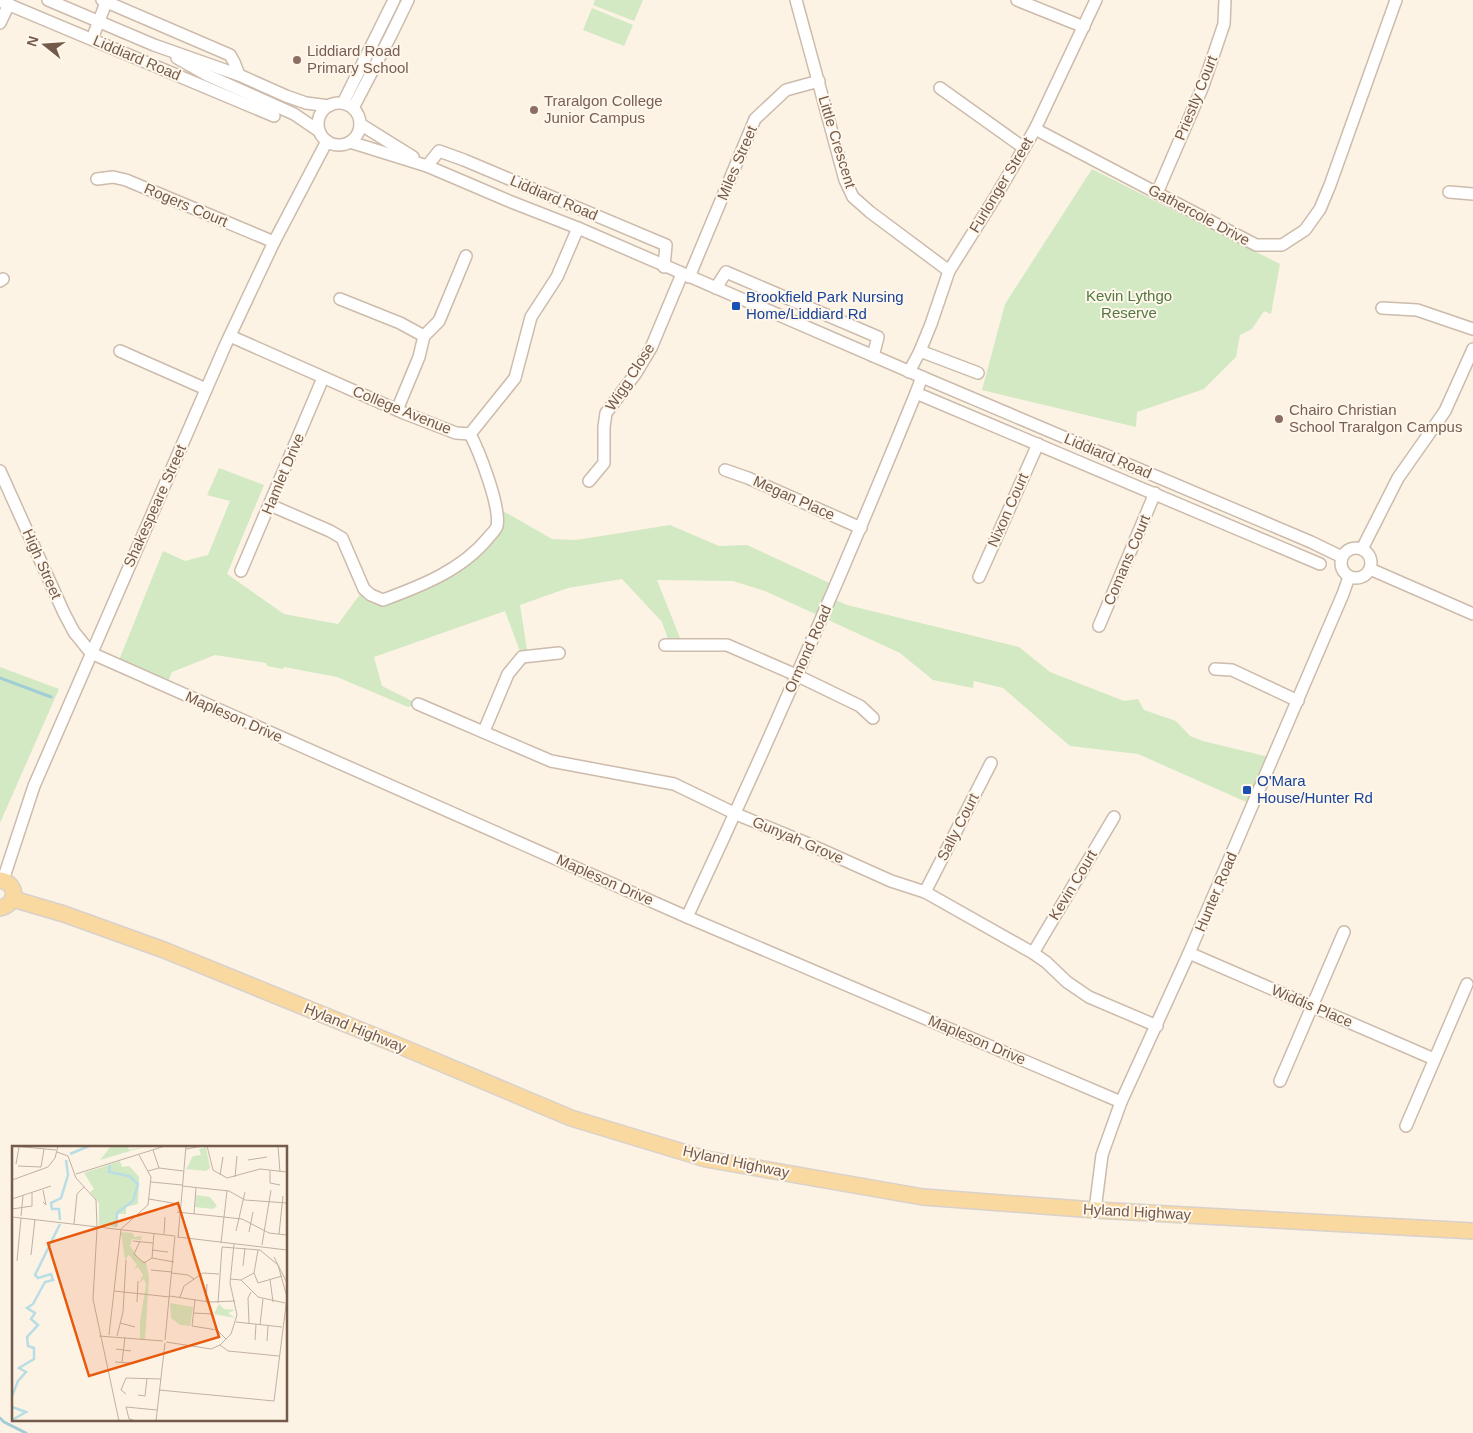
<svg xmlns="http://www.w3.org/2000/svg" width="1473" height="1433" viewBox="0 0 1473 1433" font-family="Arial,sans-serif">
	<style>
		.green { fill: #d2e9c3 }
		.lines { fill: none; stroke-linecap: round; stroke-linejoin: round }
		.stream { stroke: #a0cdd6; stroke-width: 3 }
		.minor-casing { stroke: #cdbbab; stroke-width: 14 }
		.major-casing { stroke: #d8d1cc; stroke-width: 18 }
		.minor { stroke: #fff; stroke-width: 11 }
		.major { stroke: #f9d99f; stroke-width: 15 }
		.education-dot { fill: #8d6e63; stroke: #fff7eb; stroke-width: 2 }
		.transit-dot { fill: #1a4fb4; stroke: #fff7eb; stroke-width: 2 }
		.labels { text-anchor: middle; stroke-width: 4; stroke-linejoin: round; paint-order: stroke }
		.education-label { font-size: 15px; fill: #785e54; stroke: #fff7eb; text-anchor: start }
		.street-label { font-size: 15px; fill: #745a4a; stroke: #fff7eb }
		.park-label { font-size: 15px; fill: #527942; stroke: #fff7eb }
		.transit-label { font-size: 15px; fill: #164399; stroke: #fff7eb; text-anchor: start }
		.inset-river { fill: none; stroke: #b9dde5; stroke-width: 2.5 }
		.inset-road { fill: none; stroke: #c2b1a2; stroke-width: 1 }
		.view { fill: #e8590c; fill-opacity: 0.15; stroke: #e8590c; stroke-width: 2.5 }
		.inset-edge { fill: none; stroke: #745a4a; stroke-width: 2.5 }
	</style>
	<rect width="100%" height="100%" fill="#fcf3e5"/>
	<!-- green -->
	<g class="green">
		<polygon points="595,0 643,0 634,21 593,5"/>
		<polygon points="592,8 633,25 624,46 583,30"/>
		<polygon points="1092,169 1280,264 1271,314 1264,311 1252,329 1240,335 1236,357 1204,389 1137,412 1136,427 982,390 1005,304"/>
		<polygon points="219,468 264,485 227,574 284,614 338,624 364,589 376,598 447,572 494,525 496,507 552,539 576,540 670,525 719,546 747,545 836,586 831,598 847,605 1019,647 1050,672 1124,701 1138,699 1144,710 1176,721 1190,736 1203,741 1273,758 1253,805 1138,754 1070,746 1003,688 974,681 973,688 933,680 900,653 765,591 733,581 657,580 682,643 670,645 662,622 622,579 568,588 520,605 528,656 522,657 505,611 374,657 382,686 418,704 408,707 337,677 284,667 283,669 267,666 266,663 215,655 172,672 166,686 117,665 163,551 185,561 208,555 230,501 207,495"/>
		<polygon points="0,667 59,689 0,823"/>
	</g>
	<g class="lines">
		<!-- stream -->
		<g class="stream">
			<polyline points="0,678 51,697"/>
			<polyline points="0,1418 4,1422 26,1433"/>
		</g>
		<defs>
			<g id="minor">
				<polyline points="48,0 154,45 239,75 286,96 306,103 329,106"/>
				<polyline points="102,0 230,55 234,62 239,75"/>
				<polyline points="796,0 845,180 853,197 870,212 949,271"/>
				<polyline points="1017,0 1084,27"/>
				<polyline points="0,1 274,116"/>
				<polyline points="0,23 9,4"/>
				<polyline points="92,39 107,0"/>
				<polyline points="177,58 207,75 294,114 319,131"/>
				<polyline points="940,88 1024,148"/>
				<polyline points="343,103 394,0"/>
				<circle cx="339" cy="124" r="21"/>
				<polyline points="353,108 391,35 408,0"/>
				<polyline points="360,124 413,157"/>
				<polyline points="1035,129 1256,245 1282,245 1305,230 1320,209 1330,185 1396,0"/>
				<polyline points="350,142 427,166 509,201 578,228 922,377 1311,542 1342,557"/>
				<polyline points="427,166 439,151 464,160 666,245 664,267"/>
				<polyline points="97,179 113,177 126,180 274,242"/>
				<polyline points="1449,192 1473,194"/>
				<polyline points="1157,193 1203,86 1224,24 1225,0"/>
				<polyline points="689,277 755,119 786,90 819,81"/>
				<polyline points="0,281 3,279"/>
				<polyline points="716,288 726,272 878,337 873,356"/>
				<polyline points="340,299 400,323 424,336"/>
				<polyline points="1382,308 1417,310 1473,329"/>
				<polyline points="230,336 404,413 456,433 470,434 515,378 531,317 557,277 578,228"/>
				<polyline points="120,351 206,389"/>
				<polyline points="920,351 978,373"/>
				<polyline points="909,372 920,351 931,324 949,271 996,196 1035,129 1096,0"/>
				<polyline points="916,393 1320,564"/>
				<polyline points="397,410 419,357 424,336 439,321 466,256"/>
				<polyline points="725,470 748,478 861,528"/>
				<polyline points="0,471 64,613 74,632 91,653 687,917 1121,1102"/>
				<polyline points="589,481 604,463 604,427 606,413 636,373 651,348 682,274"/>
				<path d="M270 505 330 531 342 538 364 589 371 595 383 600C421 586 462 570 488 538 491 534 496 530 497 526 501 507 479 451 470 434"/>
				<circle cx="1356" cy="563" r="15"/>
				<polyline points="1362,549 1398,478 1445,411 1473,349"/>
				<polyline points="1370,569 1473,614"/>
				<polyline points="241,571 323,378"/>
				<polyline points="979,577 1038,444"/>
				<polyline points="1099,626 1155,493"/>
				<polyline points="665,645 727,645 796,675 860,706 873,718"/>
				<polyline points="1215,669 1232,670 1298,701"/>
				<polyline points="418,704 551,761 674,784 736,814 804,842 891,881 925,892 1033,953 1046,962 1067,982 1089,997 1157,1026"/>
				<polyline points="484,731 508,674 522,657 559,653"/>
				<polyline points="3,880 34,786 225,346 274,242 327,141"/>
				<polyline points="925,892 991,763"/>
				<path d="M687 917C768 744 844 570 916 393L922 377"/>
				<polyline points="1033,953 1114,817"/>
				<polyline points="1189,953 1434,1059"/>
				<polyline points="1280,1081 1344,932"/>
				<polyline points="1406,1126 1467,984"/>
				<polyline points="1095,1210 1102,1155 1121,1102 1189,953 1343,594 1349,577"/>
			</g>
			<g id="major">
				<path d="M0 880C18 883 18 904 0 908"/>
				<polyline points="13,899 64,914 164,950 407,1049 571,1118 706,1159 923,1197 1095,1210 1473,1231"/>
			</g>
		</defs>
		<!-- minor casing -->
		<use href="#minor" class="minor-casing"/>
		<!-- major casing -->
		<use href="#major" class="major-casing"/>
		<!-- minor -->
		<use href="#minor" class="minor"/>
		<!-- major -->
		<use href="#major" class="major"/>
	</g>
	<!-- markers -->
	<g class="education-dot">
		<circle cx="297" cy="60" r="5"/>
		<circle cx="534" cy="110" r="5"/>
		<circle cx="1279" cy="419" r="5"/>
	</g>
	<g class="transit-dot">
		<rect x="731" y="301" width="10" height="10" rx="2.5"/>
		<rect x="1242" y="785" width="10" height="10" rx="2.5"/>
	</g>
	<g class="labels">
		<!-- education labels -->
		<g class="education-label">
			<text x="307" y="56">Liddiard Road<tspan x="307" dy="17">Primary School</tspan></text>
			<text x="544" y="106">Traralgon College<tspan x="544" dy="17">Junior Campus</tspan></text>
			<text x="1289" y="415">Chairo Christian<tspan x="1289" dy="17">School Traralgon Campus</tspan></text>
		</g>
		<!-- street labels -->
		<g class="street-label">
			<text transform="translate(137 58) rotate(23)" y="5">Liddiard Road</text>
			<text transform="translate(1196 98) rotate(-68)" y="5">Priestly Court</text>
			<text transform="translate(837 142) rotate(73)" y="5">Little Crescent</text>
			<text transform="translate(737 163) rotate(-67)" y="5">Miles Street</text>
			<text transform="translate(1001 185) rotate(-59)" y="5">Furlonger Street</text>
			<text transform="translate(554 198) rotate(23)" y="5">Liddiard Road</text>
			<text transform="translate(186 205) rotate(23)" y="5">Rogers Court</text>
			<text transform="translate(1199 215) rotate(28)" y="5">Gathercole Drive</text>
			<text transform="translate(630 377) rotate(-57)" y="5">Wigg Close</text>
			<text transform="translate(402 410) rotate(22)" y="5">College Avenue</text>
			<text transform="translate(1108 456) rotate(23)" y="5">Liddiard Road</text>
			<text transform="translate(283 474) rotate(-67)" y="5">Hamlet Drive</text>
			<text transform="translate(794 498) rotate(24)" y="5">Megan Place</text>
			<text transform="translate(155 506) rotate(-66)" y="5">Shakespeare Street</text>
			<text transform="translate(1008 510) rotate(-66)" y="5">Nixon Court</text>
			<text transform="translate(1127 560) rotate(-67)" y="5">Comans Court</text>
			<text transform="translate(42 564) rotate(66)" y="5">High Street</text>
			<text transform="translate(808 649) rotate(-66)" y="5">Ormond Road</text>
			<text transform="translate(234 717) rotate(24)" y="5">Mapleson Drive</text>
			<text transform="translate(958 827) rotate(-63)" y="5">Sally Court</text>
			<text transform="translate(798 840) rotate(23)" y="5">Gunyah Grove</text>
			<text transform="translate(605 880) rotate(24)" y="5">Mapleson Drive</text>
			<text transform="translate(1073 885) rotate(-59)" y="5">Kevin Court</text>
			<text transform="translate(1216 892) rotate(-67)" y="5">Hunter Road</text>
			<text transform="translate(1312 1006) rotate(23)" y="5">Widdis Place</text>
			<text transform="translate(355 1028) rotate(22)" y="5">Hyland Highway</text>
			<text transform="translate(977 1040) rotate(23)" y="5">Mapleson Drive</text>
			<text transform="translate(736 1162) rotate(12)" y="5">Hyland Highway</text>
			<text transform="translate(1137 1212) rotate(3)" y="5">Hyland Highway</text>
		</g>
		<!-- park labels -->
		<g class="park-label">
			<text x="1129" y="301">Kevin Lythgo<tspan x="1129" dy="17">Reserve</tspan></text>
		</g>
		<!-- transit labels -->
		<g class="transit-label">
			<text x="746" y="302">Brookfield Park Nursing<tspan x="746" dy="17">Home/Liddiard Rd</tspan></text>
			<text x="1257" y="786">O'Mara<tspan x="1257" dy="17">House/Hunter Rd</tspan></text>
		</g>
	</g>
	<!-- overview -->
	<g transform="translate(12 1146)">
		<rect width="275" height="275" fill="#fcf3e5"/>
		<path d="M99 0H116L117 4 135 0 88 14ZM194 1 198 22 194 25 174 23 181 10 189 9 187 3ZM108 15 110 21 117 20 127 31 126 58 114 61V68H106L105 81 87 79V57L78 46 82 43 72 27ZM184 49 198 51 205 60 201 63 183 61ZM109 86 121 87 122 91 130 90 129 94 120 93 118 100 127 113 134 116 137 132 133 194 128 193V175L134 139 132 133 127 137 131 129 126 121 121 123 125 119 117 109 113 114ZM158 157 181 161 178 180 168 179 159 172ZM207 158 212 163 223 164 216 167 223 172 202 168Z" fill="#d2e9c3"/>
		<path class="inset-river" d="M58 8 77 0M98 19 97 26 117 30 126 38 121 55 105 67 104 81M48 74 47 63H40L39 57 49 52 56 29 54 14M0 250 6 235 14 226 7 222 22 213V202L16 200 15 191 26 179 19 173 23 167 15 162 21 158 33 136 41 134 39 128 26 132 23 129 48 78M0 261 14 266 0 274"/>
		<path class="inset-road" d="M1 0 44 4M195 0 201 24 215 32 248 23 275 26M266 0 268 26M174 3 191 0M141 4 147 22M45 6 56 10 64 32 84 54 85 80M236 14 255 11M4 18 7 1M6 20 29 21 32 3M136 25 147 22 171 25M258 25V37L268 39M64 28 153 0M208 29 211 11M223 31 225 10M0 34 36 21 43 12 46 0M139 36 170 39M170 40 217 45 233 54 275 57M31 44 34 59 31 56M0 53 39 40M137 53 166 58M0 63 20 60V47M165 66 230 73 257 87 275 89M182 68 184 42M9 70 11 50M0 71 86 81M62 78 65 48 72 41M86 81 163 90M85 83 81 153 107 275M109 83 136 59 139 31 127 9M224 85 233 46M237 86 241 66M142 87 140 112 162 116M152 88 153 71M267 88 271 50M166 91 275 104M166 92 174 0M121 95 141 97M128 95 122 108 132 117 140 112M209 97 215 45M250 99 259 44M140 104 156 106M246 104 242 127 246 137 270 130M19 109 23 73M262 111 275 137M5 115 9 72M231 120 233 102M139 124 160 126M160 127 176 129 182 133M218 133 229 134 242 127M258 133 261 156M229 134 246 151 273 157M102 145 158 151M158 150 197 156 223 155M168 151 172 140 191 127 207 128M183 154 180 180 205 184 214 193M125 156 126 135M194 156 195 138M181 167 201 168M224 176 270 181M108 177 123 181M237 178 236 152 239 146M248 179 251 153M97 189 109 83M87 190 151 195M105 190 111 166 114 114M153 194 163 90M243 194 244 178M255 195 256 180M154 196 199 203 208 199 219 188 225 169 218 137 222 98M208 199 216 205 267 210M104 203 119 205M103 216 118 217M110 216 113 191M147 244 262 255 275 151 266 119 248 104 210 101 206 157M114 248 109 244 114 232 149 233M126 249 133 250 135 232M124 275 117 273 114 261 145 264M144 275 153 197"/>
		<path class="view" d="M166 57 207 191 77 230 36 97Z"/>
		<rect width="275" height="275" class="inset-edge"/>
	</g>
	<!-- north arrow -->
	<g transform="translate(45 45) rotate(287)" stroke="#fff7eb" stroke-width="4" paint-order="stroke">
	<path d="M0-4L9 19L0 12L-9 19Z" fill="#745a4a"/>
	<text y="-8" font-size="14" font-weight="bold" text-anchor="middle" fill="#745a4a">N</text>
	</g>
</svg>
